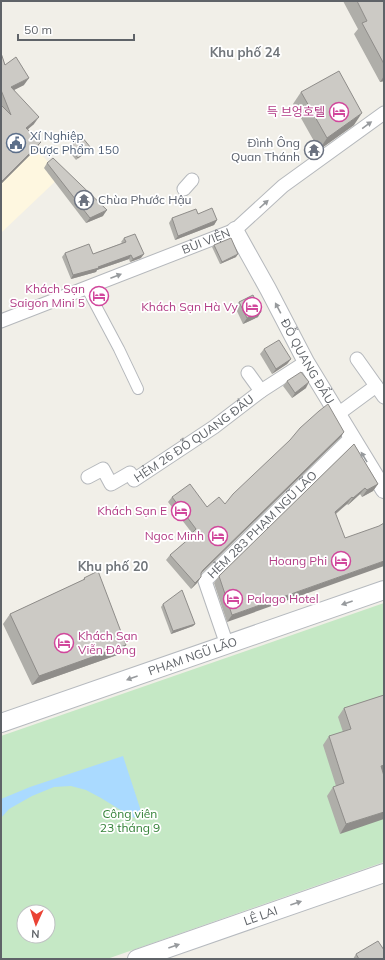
<svg xmlns="http://www.w3.org/2000/svg" width="385" height="960" viewBox="0 0 385 960" font-family="Mulish,'Noto Sans KR',sans-serif">
	<style>
		.commercial { fill: #fef7e0 }
		.green { fill: #c5e8c5; fill-rule: evenodd }
		.water { fill: #aadaff }
		.lines { fill: none; stroke-linecap: round; stroke-linejoin: round }
		.pedestrian-casing { stroke: #b5b8bc; stroke-width: 12 }
		.minor-casing { stroke: #b5b8bc; stroke-width: 15 }
		.tertiary-casing { stroke: #b5b8bc; stroke-width: 18 }
		.secondary-casing { stroke: #b6babf; stroke-width: 20 }
		.pedestrian { stroke: #fff; stroke-width: 10 }
		.minor { stroke: #fff; stroke-width: 13 }
		.tertiary { stroke: #fff; stroke-width: 16 }
		.secondary { stroke: #fff; stroke-width: 18 }
		.wall { fill: #afaea9 }
		.shaded-wall { fill: #8f8d8a }
		.building { fill: #cccac5; stroke: #8f8d8a }
		.oneway { fill: #979a9d }
		.labels { text-anchor: middle; stroke-width: 3.5; stroke-linejoin: round; paint-order: stroke }
		.hotel-label { font-size: 12px; fill: #b23c85; stroke: #fff; text-anchor: end }
		.service-label { font-size: 12px; fill: #4e5e75; stroke: #fff; text-anchor: start }
		.worship-label { font-size: 12px; fill: #5b616d; stroke: #fff; text-anchor: end }
		.street-label { font-size: 12px; fill: #5f6368; stroke: #fff }
		.park-label { font-size: 12px; fill: #348238; stroke: #fff }
		.neighbourhood-label { font-size: 13px; font-weight: bold; fill: #70757a; stroke: #fff }
	</style>
	<rect width="100%" height="100%" fill="#f1efe8"/>
	<!-- commercial -->
	<polygon class="commercial" points="1,110 61,176 1,233"/>
	<!-- green -->
	<path class="green" d="M384 603V862L107 959H1V736ZM24 912H48V936H24Z"/>
	<!-- water -->
	<polygon class="water" points="123,756 140,808 140,813 137,818 132,817 101,798 86,790 71,786 54,787 32,796 9,809 1,818 1,799 30,787"/>
	<g class="lines">
		<defs>
			<polyline id="pedestrian" points="86,287 119,349 138,389"/>
			<g id="minor">
				<polyline points="184,189 192,180"/>
				<path id="s1" d="M1 321 235 230 283 186 384 113"/>
				<polyline points="357,359 384,397"/>
				<polyline points="248,373 261,391"/>
				<polyline points="338,414 376,386"/>
				<path id="s2" d="M88 477 103 469 111 484 130 473 134 480 214 427 261 391 306 362"/>
				<path id="s3" d="M227 645 205 581 352 437"/>
			</g>
			<g id="tertiary">
				<path id="s4" d="M235 230 268 289 306 362 384 490"/>
			</g>
			<g id="secondary">
				<path id="s5" d="M1 723 384 590"/>
				<path id="s6" d="M137 959 384 873"/>
			</g>
		</defs>
		<!-- pedestrian casing -->
		<use href="#pedestrian" class="pedestrian-casing"/>
		<!-- minor casing -->
		<use href="#minor" class="minor-casing"/>
		<!-- tertiary casing -->
		<use href="#tertiary" class="tertiary-casing"/>
		<!-- secondary casing -->
		<use href="#secondary" class="secondary-casing"/>
		<!-- pedestrian -->
		<use href="#pedestrian" class="pedestrian"/>
		<!-- minor -->
		<use href="#minor" class="minor"/>
		<!-- tertiary -->
		<use href="#tertiary" class="tertiary"/>
		<!-- secondary -->
		<use href="#secondary" class="secondary"/>
	</g>
	<!-- wall -->
	<g class="wall">
		<polygon points="343,1 384,1 384,81 380,82 354,34 358,29"/>
		<polygon points="1,53 5,65 24,85 14,90 34,124 28,129 36,149 1,184"/>
		<polygon points="301,92 354,125 319,150 293,104"/>
		<polygon points="69,147 91,148 89,150 76,160 67,149"/>
		<polygon points="47,163 103,216 86,223 44,168"/>
		<polygon points="198,214 217,220 214,225 175,240 169,223 172,218"/>
		<polygon points="124,238 141,258 130,262 129,259 97,270 96,272 71,279 62,257 65,253 93,254 122,243 121,242"/>
		<polygon points="214,245 236,257 220,264 212,247"/>
		<polygon points="239,302 258,317 243,324 235,307"/>
		<polygon points="264,349 291,359 287,364 272,374 260,354"/>
		<polygon points="287,381 306,388 292,398 283,386"/>
		<polygon points="341,437 201,574 201,577 197,583 191,589 166,560 170,555 186,541 192,533 168,502 172,497 207,507 225,504"/>
		<polygon points="354,444 378,484 373,491 362,497 360,494 348,505 347,504 336,514 227,622 214,583 219,576"/>
		<polygon points="84,578 126,645 120,654 32,685 3,624 10,614 83,580"/>
		<polygon points="163,604 195,624 193,626 171,634 161,607"/>
		<polygon points="384,695 384,772 383,772 384,776 340,834 327,796 333,787 336,786 323,745 329,736 343,732 338,717 344,708"/>
		<polygon points="356,954 384,959 353,959"/>
	</g>
	<!-- shaded-wall -->
	<g class="shaded-wall">
		<polygon points="384,76 384,81 380,82"/>
		<polygon points="29,78 24,85 6,94 11,87"/>
		<polygon points="362,113 354,125 319,150 327,138"/>
		<polygon points="39,117 34,124 21,135 26,128"/>
		<polygon points="41,142 36,149 1,184 2,181"/>
		<polygon points="107,210 103,216 86,223 90,218"/>
		<polygon points="217,220 214,225 175,240 178,236"/>
		<polygon points="144,254 141,258 130,262 133,259"/>
		<polygon points="238,254 236,257 220,264 222,262"/>
		<polygon points="131,255 129,259 97,270 96,272 71,279 73,275"/>
		<polygon points="261,312 258,317 243,324 247,318"/>
		<polygon points="291,359 287,364 272,374 276,369"/>
		<polygon points="309,382 306,388 292,398 295,393"/>
		<polygon points="344,432 341,437 199,575 203,570"/>
		<polygon points="378,484 373,491 362,497 367,490"/>
		<polygon points="365,488 360,494 348,505 353,498"/>
		<polygon points="352,497 347,504 330,518 335,512"/>
		<polygon points="384,561 384,566 227,622 232,615"/>
		<polygon points="201,577 197,583 191,589 195,583"/>
		<polygon points="195,624 193,626 171,634 173,631"/>
		<polygon points="126,645 120,654 32,685 39,676"/>
		<polygon points="384,765 384,772 374,775 381,766"/>
		<polygon points="384,812 384,819 340,834 346,824"/>
	</g>
	<!-- building -->
	<g class="building">
		<polygon points="357,1 384,1 384,64 362,23 367,21"/>
		<polygon points="1,53 5,65 16,57 29,78 11,87 39,117 26,128 41,142 2,181 1,180 1,105 11,115 1,90"/>
		<polygon points="339,71 362,113 327,138 301,92"/>
		<polygon points="82,137 91,148 78,158 69,147"/>
		<polygon points="53,158 107,210 90,218 47,163"/>
		<polygon points="212,208 217,220 178,236 172,218 196,209 198,214"/>
		<polygon points="135,234 144,254 133,259 131,255 98,267 99,268 73,275 65,253 89,244 93,254 126,242 124,238"/>
		<polygon points="231,238 238,254 222,262 214,245"/>
		<polygon points="253,295 261,312 247,318 239,302"/>
		<polygon points="279,340 291,359 276,369 264,349"/>
		<polygon points="301,372 309,382 295,393 287,381"/>
		<polygon points="328,404 344,432 203,570 201,573 201,577 195,583 170,555 191,537 190,535 196,529 172,497 190,484 207,507 219,497 225,504 233,494 290,440 300,428 319,411"/>
		<polygon points="354,444 378,484 367,490 365,488 353,498 352,497 335,512 345,538 379,526 384,523 384,561 232,615 219,576"/>
		<polygon points="98,571 126,645 39,676 10,614 85,579 84,578"/>
		<polygon points="182,590 195,624 173,631 163,604"/>
		<polygon points="384,695 384,765 381,766 384,776 384,812 346,824 333,787 344,783 329,736 351,729 344,708"/>
		<polygon points="378,941 384,950 384,959 359,959 356,954"/>
	</g>
	<!-- one-way arrows -->
	<defs><path id="oneway-solid" d="M-6-.8H1V-3.2L6.5 0L1 3.2V.8H-6Z"/></defs>
	<g class="oneway">
		<use href="#oneway-solid" transform="translate(367 125) rotate(-36)"/>
		<use href="#oneway-solid" transform="translate(264 204) rotate(-42)"/>
		<use href="#oneway-solid" transform="translate(116 276) rotate(-21)"/>
		<use href="#oneway-solid" transform="translate(278 308) rotate(-118)"/>
		<use href="#oneway-solid" transform="translate(364 457) rotate(-121)"/>
		<use href="#oneway-solid" transform="translate(347 603) rotate(161)"/>
		<use href="#oneway-solid" transform="translate(132 678) rotate(160)"/>
		<use href="#oneway-solid" transform="translate(296 903) rotate(-19)"/>
		<use href="#oneway-solid" transform="translate(174 946) rotate(-19)"/>
	</g>
	<!-- icons -->
	<defs>
		<symbol id="hotel-ring" viewBox="-11 -11 22 22"><circle r="9.5" fill="#fff" stroke="#d1479c" stroke-width="1.5"/><path d="M-6-4.5h1.5V1H6V5H4.5V3h-9V5H-6ZM-4 0a1.8 1.8 0 1 1 3.6 0ZM.5 0V-2.5h3Q6-2.5 6 0Z" fill="#d1479c"/></symbol>
		<symbol id="civic-ring" viewBox="-11 -11 22 22"><circle r="9.5" fill="#fff" stroke="#5c6f8a" stroke-width="1.5"/><path d="M-.6-6.5H3V-4.5H.6V-3L4-1V1h2V6H-6V1h2V-1L-.6-3ZM-1.2 2.5V6h2.4V2.5Z" fill="#5c6f8a"/></symbol>
		<symbol id="temple-ring" viewBox="-11 -11 22 22"><circle r="9.5" fill="#fff" stroke="#6b7280" stroke-width="1.5"/><path d="M0-6L5-2H3V0L6.5 2.5H4V6H1.5V3h-3V6H-4V2.5H-6.5L-3 0V-2H-5Z" fill="#6b7280"/></symbol>
	</defs>
	<g fill-rule="evenodd">
		<use href="#hotel-ring" x="328" y="101" width="22" height="22"/>
		<use href="#civic-ring" x="5" y="132" width="22" height="22"/>
		<use href="#temple-ring" x="303" y="139" width="22" height="22"/>
		<use href="#temple-ring" x="73" y="189" width="22" height="22"/>
		<use href="#hotel-ring" x="88" y="285" width="22" height="22"/>
		<use href="#hotel-ring" x="241" y="296" width="22" height="22"/>
		<use href="#hotel-ring" x="170" y="500" width="22" height="22"/>
		<use href="#hotel-ring" x="207" y="525" width="22" height="22"/>
		<use href="#hotel-ring" x="330" y="550" width="22" height="22"/>
		<use href="#hotel-ring" x="222" y="588" width="22" height="22"/>
		<use href="#hotel-ring" x="53" y="632" width="22" height="22"/>
	</g>
	<g class="labels">
		<!-- hotel labels -->
		<g class="hotel-label">
			<text x="325" y="116">득 브엉호텔</text>
			<text x="85" y="293">Khách Sạn<tspan x="85" dy="14">Saigon Mini 5</tspan></text>
			<text x="238" y="311">Khách Sạn Hà Vy</text>
			<text x="167" y="515">Khách Sạn E</text>
			<text x="204" y="540">Ngoc Minh</text>
			<text x="327" y="565">Hoang Phi</text>
			<text x="247" y="603" text-anchor="start">Palago Hotel</text>
			<text x="78" y="640" text-anchor="start">Khách Sạn<tspan x="78" dy="14">Viễn Đông</tspan></text>
		</g>
		<!-- service labels -->
		<g class="service-label">
			<text x="30" y="140">Xí Nghiệp<tspan x="30" dy="14">Dược Phẩm 150</tspan></text>
		</g>
		<!-- worship labels -->
		<g class="worship-label">
			<text x="300" y="147">Đình Ông<tspan x="300" dy="14">Quan Thánh</tspan></text>
			<text x="98" y="204" text-anchor="start">Chùa Phước Hậu</text>
		</g>
		<!-- street labels -->
		<g class="street-label">
			<text dy="4" stroke="none"><textPath href="#s1" startOffset="220">BÙI VIỆN</textPath></text>
			<text dy="4" stroke="none"><textPath href="#s4" startOffset="150">ÐỖ QUANG ÐẨU</textPath></text>
			<text dy="4" stroke="none"><textPath href="#s2" startOffset="137">HẺM 26 ÐỖ QUANG ÐẦU</textPath></text>
			<text dy="4" stroke="none"><textPath href="#s3" startOffset="148">HẺM 283 PHẠM NGŨ LÃO</textPath></text>
			<text dy="4" stroke="none"><textPath href="#s5" startOffset="203">PHẠM NGŨ LÃO</textPath></text>
			<text dy="4" stroke="none"><textPath href="#s6" startOffset="131">LÊ LAI</textPath></text>
		</g>
		<!-- park labels -->
		<g class="park-label">
			<text x="130" y="818">Công viên<tspan x="130" dy="14">23 tháng 9</tspan></text>
		</g>
		<!-- neighbourhood labels -->
		<g class="neighbourhood-label">
			<text x="245" y="57">Khu phố 24</text>
			<text x="113" y="571">Khu phố 20</text>
		</g>
	</g>
	<!-- border -->
	<rect width="385" height="960" fill="none" stroke="#5f6368" stroke-width="4"/>
	<!-- north arrow -->
	<g transform="translate(36 924) rotate(183)"><circle r="19" fill="#ffffff" stroke="#bfc1c3"/>
	<path d="M0-3L7 15L0 10L-7 15Z" fill="#ea4335"/>
	<text y="-6" font-size="11" font-weight="bold" text-anchor="middle" fill="#5f6368">N</text>
	</g>
	<!-- scale -->
	<path d="M18 34v6h116v-6" fill="none" stroke="#5f6368" stroke-width="2"/>
	<text x="24" y="34" font-size="12" fill="#5f6368" stroke="#ffffff" stroke-width="3" paint-order="stroke">50 m</text>
</svg>
